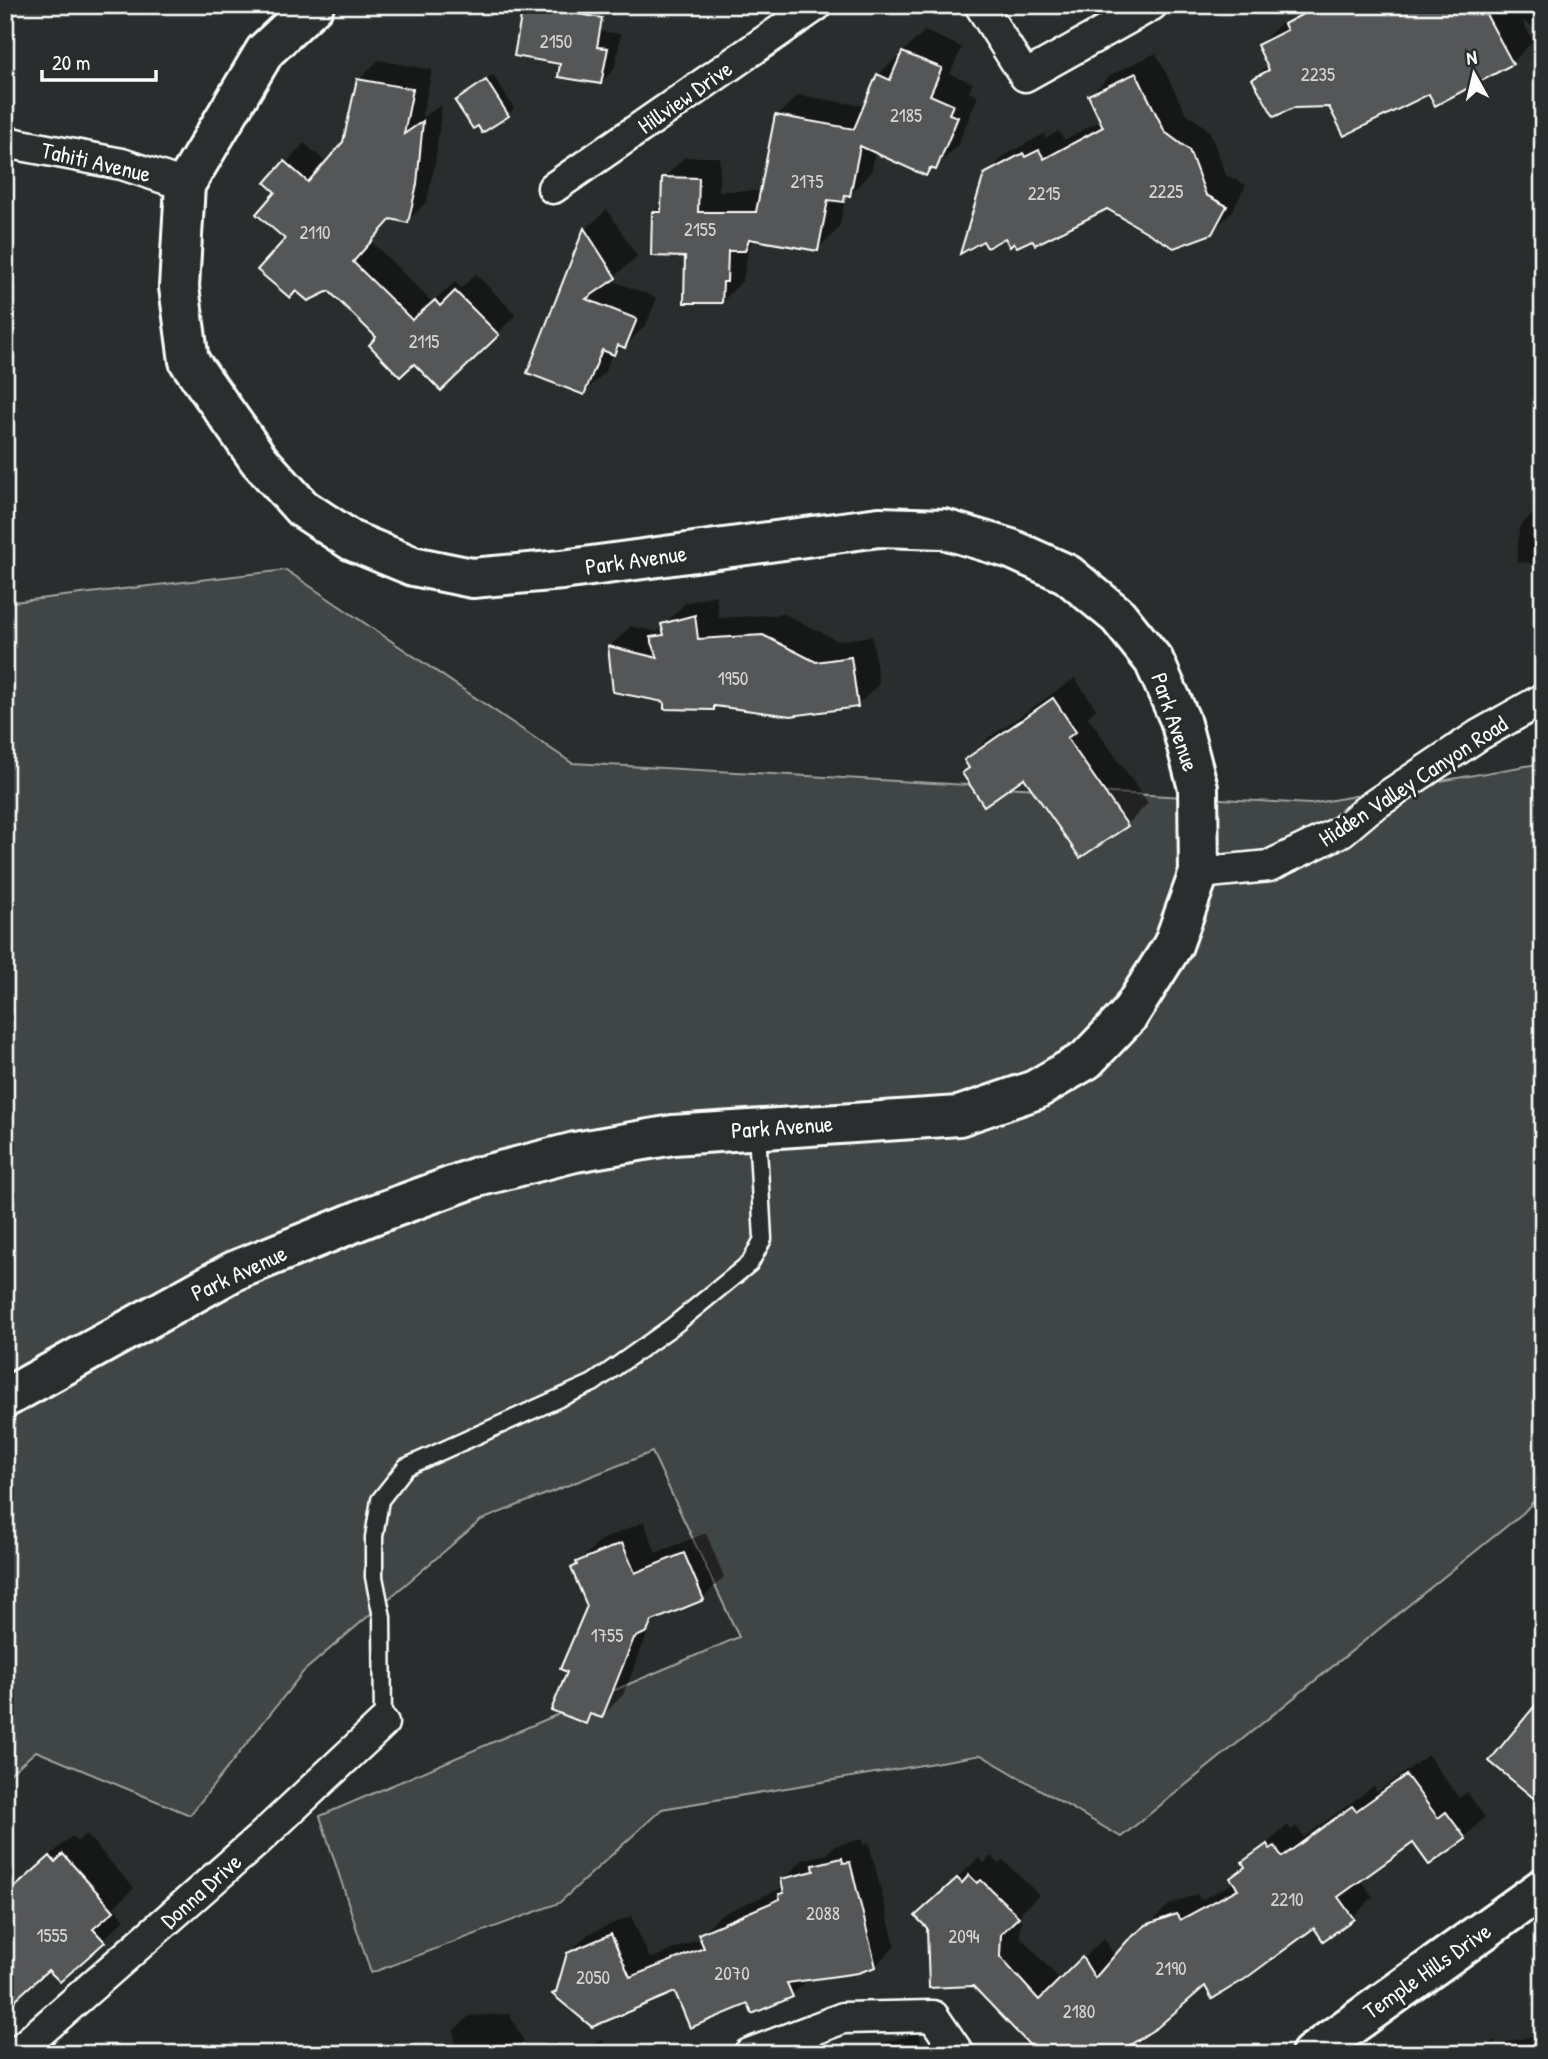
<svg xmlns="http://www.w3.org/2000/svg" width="1548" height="2059" viewBox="0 0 1548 2059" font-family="'Patrick Hand',sans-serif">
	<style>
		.built { fill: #373a3b }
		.green { fill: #414445; stroke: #a0a2a2; stroke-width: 2 }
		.shadow { fill: #0007 }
		.building { fill: #555758; stroke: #fff; stroke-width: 2 }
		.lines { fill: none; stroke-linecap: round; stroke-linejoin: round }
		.service-casing { stroke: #fff; stroke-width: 21 }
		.minor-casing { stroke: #fff; stroke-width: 35 }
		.tertiary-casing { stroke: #fff; stroke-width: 44 }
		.secondary-casing { stroke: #fff; stroke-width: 44 }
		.service { stroke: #2a2d2e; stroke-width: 16 }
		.minor { stroke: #2a2d2e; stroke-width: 30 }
		.tertiary { stroke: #2a2d2e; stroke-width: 38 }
		.secondary { stroke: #2a2d2e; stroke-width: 38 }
		.labels { text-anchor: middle; stroke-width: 6; stroke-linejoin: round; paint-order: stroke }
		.number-label { font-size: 19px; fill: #d4d5d5 }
		.street-label { font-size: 23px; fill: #fff; stroke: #2a2d2e }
	</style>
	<rect width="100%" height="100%" fill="#2a2d2e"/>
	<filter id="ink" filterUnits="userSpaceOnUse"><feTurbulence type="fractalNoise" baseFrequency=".0143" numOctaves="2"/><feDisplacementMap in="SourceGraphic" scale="14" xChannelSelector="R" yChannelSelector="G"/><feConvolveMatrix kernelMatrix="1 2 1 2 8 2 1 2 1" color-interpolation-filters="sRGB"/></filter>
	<g filter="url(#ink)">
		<!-- built -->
		<polygon class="built" points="5,5 88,5 5,18"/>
		<!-- green -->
		<polygon class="green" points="286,570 572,763 1310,804 1543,763 1543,1491 1523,1513 1121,1837 981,1755 662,1809 559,1903 371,1973 320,1816 739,1637 652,1452 481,1520 304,1671 190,1815 36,1751 5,1778 5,603"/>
		<!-- shadow -->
		<g class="shadow">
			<polygon points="1055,5 1070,5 1059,11"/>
			<polygon points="1300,5 1543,5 1543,33 1522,20 1533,41 1512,63 1430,92 1330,105 1267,105 1254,79 1268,64 1259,45 1280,24 1293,18 1302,9"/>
			<polygon points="580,29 621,34 615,68 601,83"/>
			<polygon points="925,31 962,47 950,74 973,83 969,92 978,96 957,147 926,174 875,151 871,173 845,199 839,228 818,249 756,238 749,246 743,280 722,302 653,213 663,203 664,178 685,157 720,157 719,191 762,191 777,116 798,95 865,106 878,75"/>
			<polygon points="1156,53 1185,112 1209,130 1226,175 1246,185 1232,212 1211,233 985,175 1006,154 1044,134 1046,138 1059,131 1064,140 1101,120 1090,96 1110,75"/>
			<polygon points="378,60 432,70 422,117 442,105 435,163 427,201 408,221 392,217 371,241 432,302 455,282 461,288 476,274 516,315 441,389 414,361 379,337 287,239 278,192 268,183 304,143 327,163 345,143 359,80"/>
			<polygon points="493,75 514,108 508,115 457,101"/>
			<polygon points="607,209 637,256 611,280 657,298 646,325 625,346 612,353 605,372 584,393 529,372 586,229"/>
			<polygon points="1534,513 1543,513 1543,564 1517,562 1519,527"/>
			<polygon points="716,595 719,618 785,614 838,641 872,636 879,684 857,705 718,705 714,709 666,701 609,647 631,626 657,632 685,603"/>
			<polygon points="1075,678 1096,709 1088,717 1148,803 1127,825 1025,776 971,767 966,760 987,739"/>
			<polygon points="644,1522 656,1553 706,1533 724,1577 703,1598 662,1615 651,1625 623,1695 602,1716 594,1713 586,1722 569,1671 588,1606 573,1569 599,1541"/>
			<polygon points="1543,1694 1543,1785 1526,1718"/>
			<polygon points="1428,1755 1459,1798 1467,1792 1485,1817 1464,1838 1414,1841 1361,1880 1373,1897 1352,1918 1314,1926 1205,1983 1129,2044 1132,2050 1129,2054 1030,2054 938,1895 979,1858 984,1863 991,1856 999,1864 1003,1860 1039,1895 1021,1912 1020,1936 1061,1981 1104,1938 1115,1957 1169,1905 1197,1894 1201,1900 1235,1882 1232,1878 1245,1863 1288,1825 1291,1830 1296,1826 1304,1837 1374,1786 1377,1792"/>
			<polygon points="86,1834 134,1888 114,1907 125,1919 60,1980 48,1968 5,2006 5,1895 72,1836 77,1842"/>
			<polygon points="862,1839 863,1845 869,1843 895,1946 875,1966 809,1979 792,1995 748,2002 675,1990 559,1990 568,1954 588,1934 631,1916 650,1959 701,1938 700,1935 720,1915 784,1887 783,1880 802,1860 827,1854 834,1846"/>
			<polygon points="509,2014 531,2054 450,2054 455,2049 454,2030 469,2016"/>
			<polygon points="919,2033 924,2054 841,2054"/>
			<polygon points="1543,2034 1543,2054 1454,2054 1469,2043 1476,2052 1494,2040 1497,2044"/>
			<polygon points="603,2040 609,2054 572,2054 574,2052"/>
		</g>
		<!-- building -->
		<g class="building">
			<polygon points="523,5 579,5 578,14 602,18 597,47 608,48 601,84 558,77 560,64 514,56"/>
			<polygon points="1298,5 1481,5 1513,64 1435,106 1429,94 1344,136 1329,107 1293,108 1274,117 1252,79 1269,70 1257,45 1287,30 1284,24 1303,14"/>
			<polygon points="902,52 942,68 930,95 953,105 949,114 958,117 936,170 930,168 926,176 860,146 850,196 845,195 844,202 828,200 818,251 749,239 745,251 728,251 727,282 723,282 722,303 684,303 685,257 651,256 652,212 661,212 662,177 699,178 698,212 756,212 775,115 854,129 877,74 890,80"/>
			<polygon points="1136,73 1165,132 1189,150 1206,195 1227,206 1212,234 1174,248 1107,209 1035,245 1032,240 1017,247 1014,243 1010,247 1005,238 987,248 983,241 960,254 984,174 1023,153 1025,157 1039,150 1044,159 1103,127 1088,95"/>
			<polygon points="357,79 413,89 404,134 423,121 417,184 408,223 391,219 353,262 412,320 435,300 440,306 455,291 499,335 441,391 414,364 400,377 369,345 376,337 329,291 308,301 296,291 290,298 257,270 285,239 256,214 275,192 265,183 284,161 308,182 343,142"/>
			<polygon points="486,80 509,116 482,133 478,126 473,129 455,101"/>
			<polygon points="584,228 616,278 586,299 637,319 625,348 618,345 614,355 602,350 584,395 527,373"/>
			<polygon points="695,615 698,639 763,635 816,662 851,657 858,707 791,716 714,706 714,710 664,709 664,702 613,692 608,646 658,658 650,637 664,635 661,624"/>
			<polygon points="1053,698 1076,732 1067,738 1128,826 1080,858 1024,778 984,806 962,773 969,768 964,760"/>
			<polygon points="622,1543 635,1573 684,1553 704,1600 652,1621 647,1632 634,1638 602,1718 590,1714 586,1724 551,1710 567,1672 560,1669 587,1606 571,1568 577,1565 576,1562"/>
			<polygon points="1543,1696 1543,1806 1489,1761"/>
			<polygon points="1406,1775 1438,1818 1446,1812 1466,1839 1429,1865 1413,1843 1338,1897 1354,1919 1323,1941 1314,1928 1245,1979 1212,1999 1205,1986 1158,2027 1116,2054 1038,2054 973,1986 929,1988 927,1928 915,1916 957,1878 962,1883 969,1875 977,1883 981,1880 1019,1917 1001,1934 1000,1957 1039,2000 1082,1957 1095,1978 1127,1941 1146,1925 1176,1914 1180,1920 1238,1889 1230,1878 1245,1867 1242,1862 1267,1844 1270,1849 1275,1846 1282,1857 1352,1806 1356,1811"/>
			<polygon points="63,1854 114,1911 93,1929 105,1942 60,1982 48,1970 5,2009 5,1896 50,1856 55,1862"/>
			<polygon points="842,1858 843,1863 850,1862 876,1967 858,1973 787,1983 793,1997 752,2014 748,2004 690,2028 675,1992 592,2027 552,1994 556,1992 567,1953 611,1934 630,1977 704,1948 698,1934 780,1899 779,1894 784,1893 781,1879 814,1871 813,1865"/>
		</g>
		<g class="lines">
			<defs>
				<polyline id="service" points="383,1723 382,1617 374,1577 374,1537 380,1500 406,1467 593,1383 673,1326 750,1263 763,1239 757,1130"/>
				<g id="minor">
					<polyline points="980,5 1025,76 1152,5"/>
					<polyline points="5,142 122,164 185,185"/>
					<polyline points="553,188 817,5"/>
					<polyline points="1199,873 1269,866 1342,831 1368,809 1479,735 1543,699"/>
					<polyline points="15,2054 258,1840 383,1723"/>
					<polyline points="749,2054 843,2018 933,2016 959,2054"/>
				</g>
				<polyline id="tertiary" points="1311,2054 1543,1888"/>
				<polyline id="secondary" points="5,1398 234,1271 370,1216 477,1177 575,1152 673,1135 959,1116 1035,1090 1086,1060 1129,1015 1173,945 1199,873 1198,788 1180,720 1154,661 1118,616 1067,574 1011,549 944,529 879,527 562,570 472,578 413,566 352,541 302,508 259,460 189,361 179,287 185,185 265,51 314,5"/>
			</defs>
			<!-- service casing -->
			<use href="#service" class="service-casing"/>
			<!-- minor casing -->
			<use href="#minor" class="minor-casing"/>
			<!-- tertiary casing -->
			<use href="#tertiary" class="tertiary-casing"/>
			<!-- secondary casing -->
			<use href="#secondary" class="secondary-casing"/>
			<!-- service -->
			<use href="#service" class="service"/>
			<!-- minor -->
			<use href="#minor" class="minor"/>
			<!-- tertiary -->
			<use href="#tertiary" class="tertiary"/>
			<!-- secondary -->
			<use href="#secondary" class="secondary"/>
		</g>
	</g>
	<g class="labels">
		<!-- number labels -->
		<g class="number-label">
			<text x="556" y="48">2150</text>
			<text x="1318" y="81">2235</text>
			<text x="906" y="122">2185</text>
			<text x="807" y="188">2175</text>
			<text x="1166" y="198">2225</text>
			<text x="1044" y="200">2215</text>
			<text x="700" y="236">2155</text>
			<text x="315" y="239">2110</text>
			<text x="424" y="348">2115</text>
			<text x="733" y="685">1950</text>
			<text x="607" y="1642">1755</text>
			<text x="1287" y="1906">2210</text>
			<text x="823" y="1920">2088</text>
			<text x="52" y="1942">1555</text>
			<text x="964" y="1943">2094</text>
			<text x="1171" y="1975">2190</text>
			<text x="732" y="1980">2070</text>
			<text x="593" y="1984">2050</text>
			<text x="1079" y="2018">2180</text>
		</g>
		<!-- street labels -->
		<g class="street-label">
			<text transform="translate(685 97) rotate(-35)" y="8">Hillview Drive</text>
			<text transform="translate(96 162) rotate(13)" y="8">Tahiti Avenue</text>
			<text transform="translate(636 560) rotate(-8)" y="8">Park Avenue</text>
			<text transform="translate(1175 722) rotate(71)" y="8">Park Avenue</text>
			<text transform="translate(1413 781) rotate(-33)" y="8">Hidden Valley Canyon Road</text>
			<text transform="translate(782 1127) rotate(-4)" y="8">Park Avenue</text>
			<text transform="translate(239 1273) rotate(-25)" y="8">Park Avenue</text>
			<text transform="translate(201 1891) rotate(-42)" y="8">Donna Drive</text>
			<text transform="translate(1427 1971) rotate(-35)" y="8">Temple Hills Drive</text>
		</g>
	</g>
	<!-- margin -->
	<rect width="1548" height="2059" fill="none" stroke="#2a2d2e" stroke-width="28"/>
	<rect x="14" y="14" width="1520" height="2031" fill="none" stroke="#fff" stroke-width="2.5" filter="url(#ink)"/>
	<!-- north arrow -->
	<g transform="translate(1474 74) rotate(352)" stroke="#2a2d2e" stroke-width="5" paint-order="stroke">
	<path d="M0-5L12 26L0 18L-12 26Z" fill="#ffffff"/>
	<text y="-10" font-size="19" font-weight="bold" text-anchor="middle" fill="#ffffff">N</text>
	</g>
	<!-- scale -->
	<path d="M42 70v10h114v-10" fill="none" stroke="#ffffff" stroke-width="3.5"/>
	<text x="52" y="70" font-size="21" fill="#ffffff" stroke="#2a2d2e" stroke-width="5" paint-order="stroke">20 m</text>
</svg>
